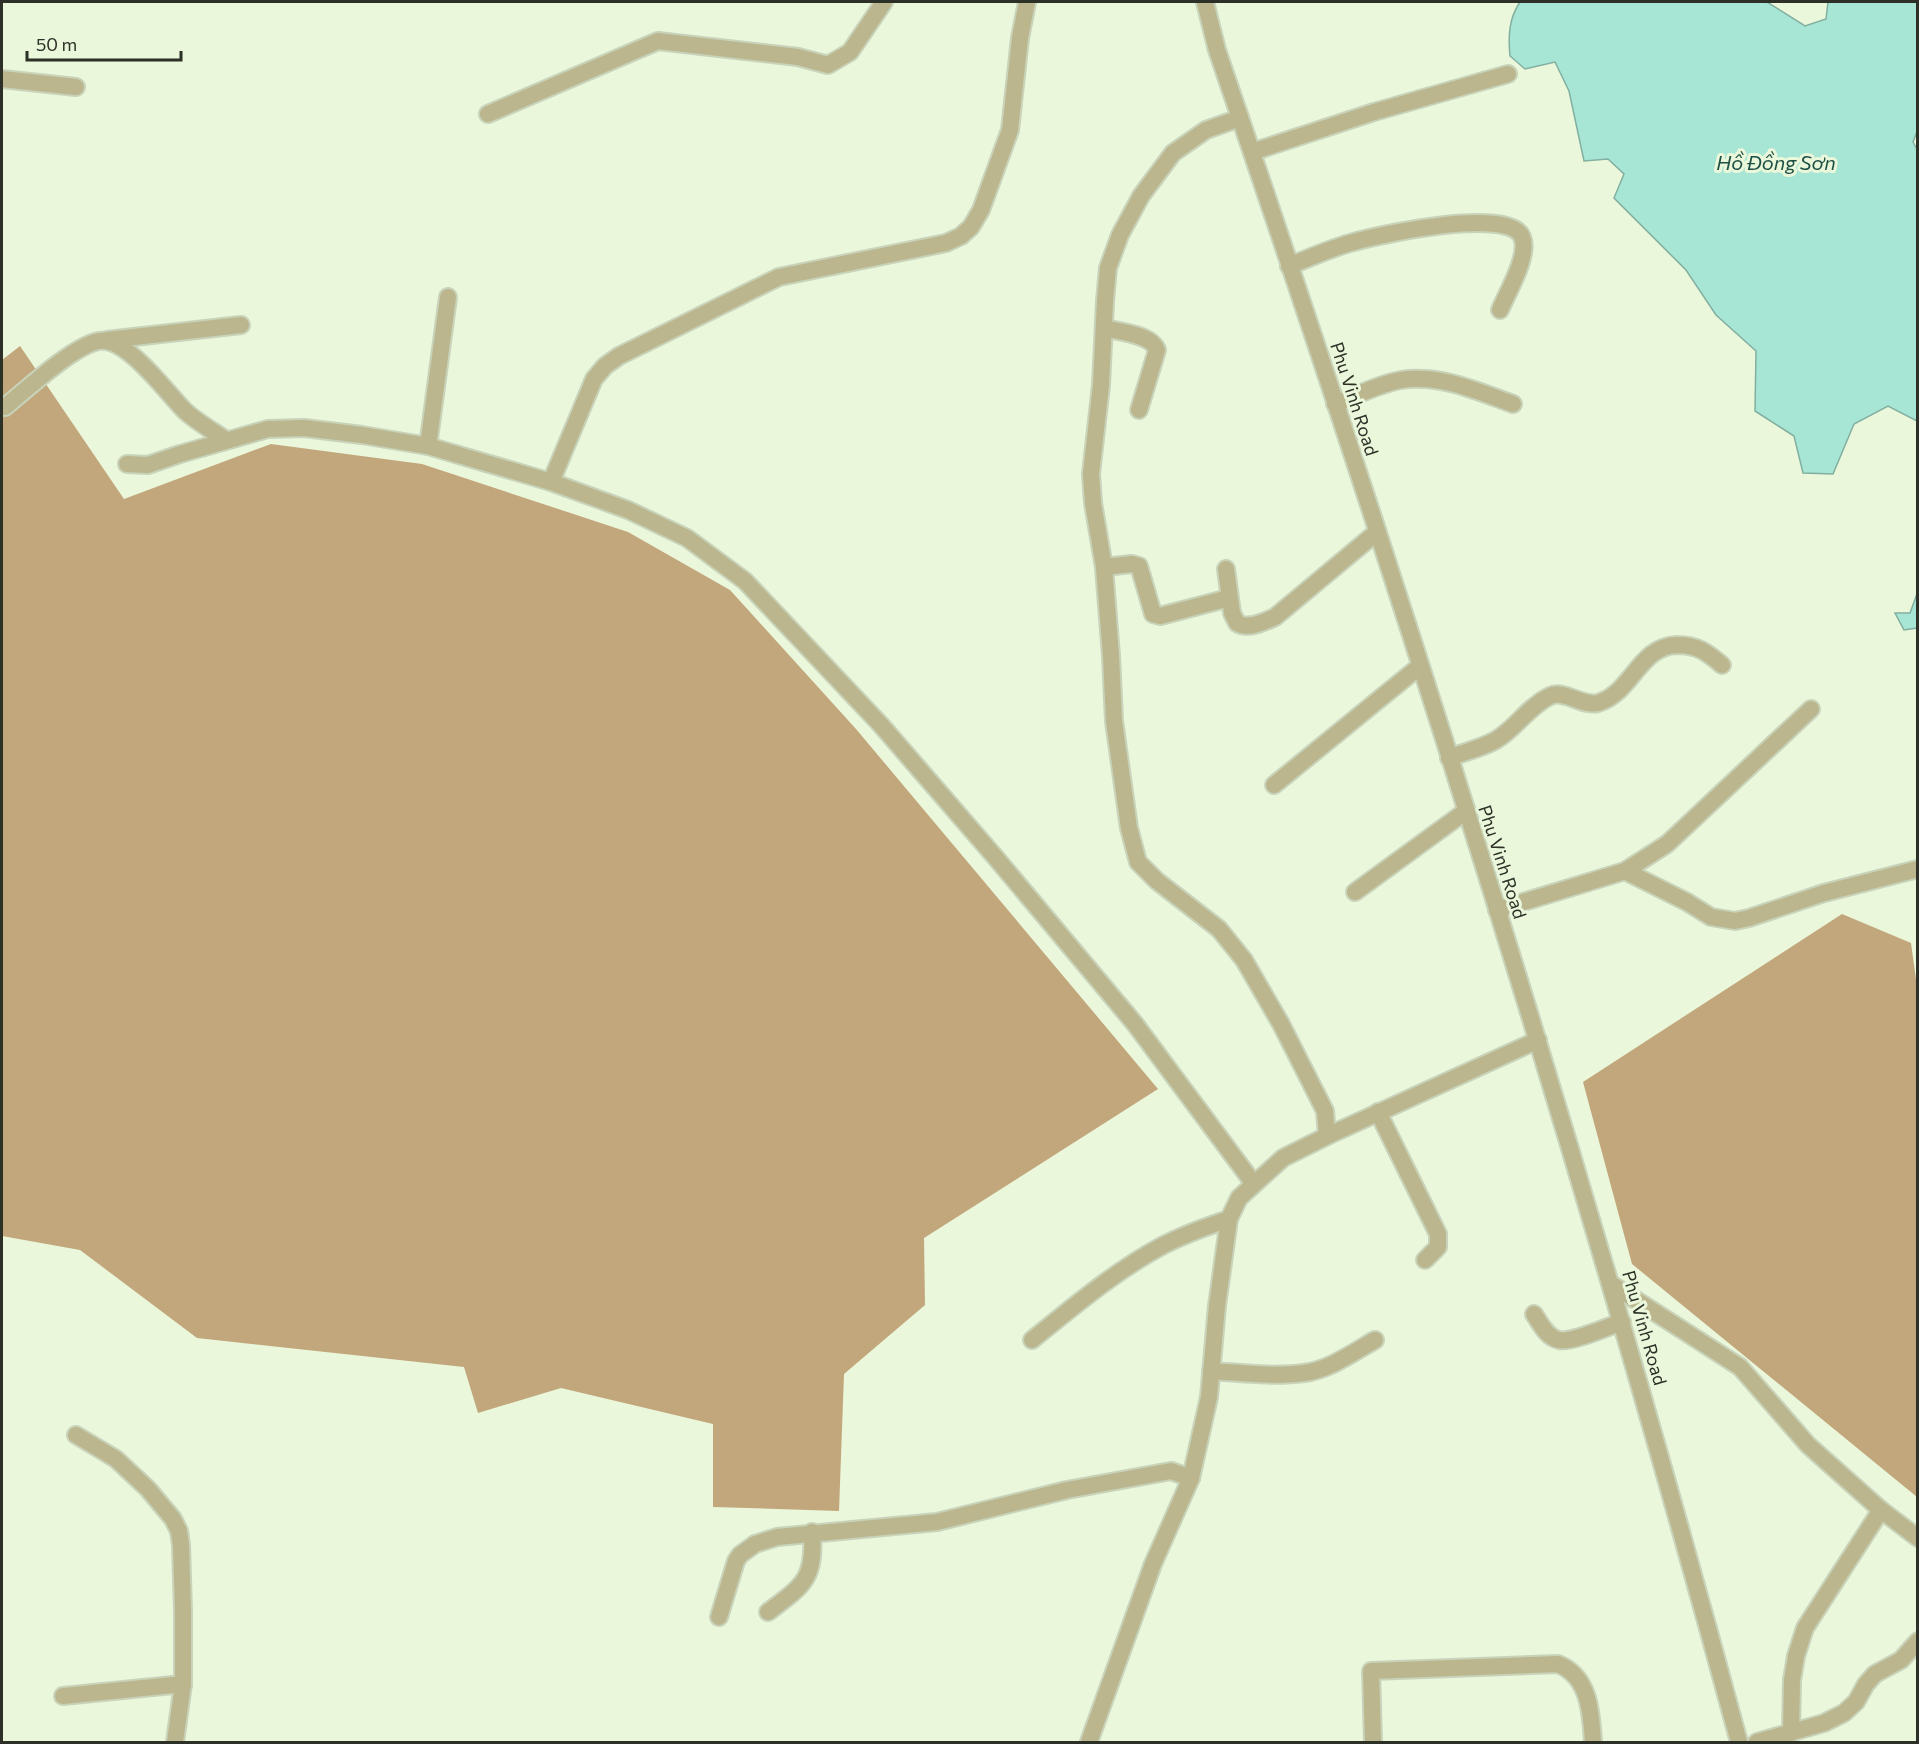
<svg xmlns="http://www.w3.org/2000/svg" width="1919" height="1744" viewBox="0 0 1919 1744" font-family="Commissioner,sans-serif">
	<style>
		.forest { fill: #c2a77c }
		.water { fill: #a7e5d4; stroke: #82afa0; stroke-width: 1.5 }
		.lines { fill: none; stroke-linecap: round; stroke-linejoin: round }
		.street-casing { stroke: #c8d3ba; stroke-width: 20 }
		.street { stroke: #bbb68d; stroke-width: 16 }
		.labels { text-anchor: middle; stroke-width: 6; stroke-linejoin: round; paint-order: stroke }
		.street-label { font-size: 18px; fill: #2c3026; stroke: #eaf7db }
		.water-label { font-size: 20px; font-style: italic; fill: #1e5145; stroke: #eaf7db }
	</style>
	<rect width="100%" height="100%" fill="#eaf7db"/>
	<!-- forest -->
	<g class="forest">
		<polygon points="20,346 124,499 271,444 422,464 628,532 730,590 856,729 1158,1089 924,1238 925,1305 844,1374 839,1511 713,1507 713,1424 561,1388 478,1413 464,1367 197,1338 80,1250 2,1236 2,360"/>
		<polygon points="1842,914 1911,943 1917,987 1917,1497 1632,1264 1583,1082"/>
	</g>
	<!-- water -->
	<g class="water">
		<path d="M1520 2H1767L1805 26 1826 19 1828 2H1917L1918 129 1913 142 1918 151 1917 421 1888 406 1854 424 1833 474 1803 473 1794 436 1755 411 1756 351 1716 315 1686 270 1614 198 1624 174 1608 159 1584 161 1569 91 1555 62 1525 69 1510 56C1508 36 1509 18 1520 2Z"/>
		<polygon points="1917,594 1917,628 1904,630 1895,613 1910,613"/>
	</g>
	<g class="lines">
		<defs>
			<g id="street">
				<path d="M1205 2 1217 50C1408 608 1585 1172 1739 1742"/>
				<polyline points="2,79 76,87"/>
				<polyline points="488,114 658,41 798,57 828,65 850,52 884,2"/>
				<polyline points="1240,118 1206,130 1173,153 1141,196 1120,235 1108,268 1105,301 1101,385 1091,474 1093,503 1104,567 1111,656 1114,721 1129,828 1138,862 1157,881 1219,929 1244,960 1281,1024 1325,1111 1327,1136"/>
				<polyline points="1252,152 1374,112 1508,74"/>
				<path d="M1289 266C1309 258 1329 249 1350 243 1377 235 1510 206 1522 237 1530 255 1507 293 1500 310"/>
				<path d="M1104 328C1120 332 1151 334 1157 350L1139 410"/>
				<polyline points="107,340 241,325"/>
				<path d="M1335 404C1356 396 1378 384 1401 380 1440 374 1477 391 1513 404"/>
				<path d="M5 407C27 389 73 346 99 341 126 336 167 393 185 411 197 422 213 431 226 440"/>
				<polyline points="428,446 448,297"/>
				<polyline points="127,464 148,465 180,454 268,429 304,428 362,435 428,446 551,482 628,510 687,538 745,581 881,725 996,858 1135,1024 1254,1184"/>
				<polyline points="551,482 594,379 605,366 619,356 779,277 946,243 961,236 971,227 981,210 1010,130 1020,38 1027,2"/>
				<polyline points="1104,567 1132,564 1139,566 1153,614 1160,616 1229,598"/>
				<path d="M1226 569 1232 613 1237 623C1248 630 1264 622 1275 617L1377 532"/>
				<path d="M1449 758C1464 752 1482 748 1496 740 1516 728 1529 706 1550 696 1564 689 1582 707 1598 703 1632 693 1639 646 1677 645 1697 645 1707 652 1722 665"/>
				<polyline points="1274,785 1420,666"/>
				<polyline points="1625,871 1687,902 1711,917 1735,921 1749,918 1824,893 1918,869"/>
				<polyline points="1355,892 1466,811"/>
				<polyline points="1497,910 1625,871 1667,844 1811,709"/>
				<polyline points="1378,1112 1438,1234 1438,1247 1425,1260"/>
				<polyline points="1611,1284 1740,1367 1808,1445 1881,1510 1918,1538"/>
				<path d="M1534 1314C1540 1323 1547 1338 1559 1340 1572 1343 1609 1326 1622 1322"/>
				<path d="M1032 1340C1073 1307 1114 1272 1160 1247 1182 1235 1205 1227 1229 1219"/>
				<path d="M1211 1371C1242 1373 1274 1377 1304 1373 1329 1370 1354 1352 1375 1340"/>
				<polyline points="76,1435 116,1459 148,1489 173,1519 179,1531 181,1545 183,1611 183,1684 175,1742"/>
				<path d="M768 1612C804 1585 815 1579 812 1532"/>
				<polyline points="719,1617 736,1561 740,1555 755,1544 777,1537 937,1522 1067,1490 1171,1471 1191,1478"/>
				<polyline points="63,1696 183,1684"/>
				<polyline points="1791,1733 1792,1680 1796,1656 1805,1628 1881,1510"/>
				<polyline points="1089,1742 1153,1564 1191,1478 1209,1397 1217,1306 1229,1219 1239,1198 1283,1158 1327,1136 1538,1040"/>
				<path d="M1373 1742 1371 1671 1558 1664C1590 1677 1591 1713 1593 1742"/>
				<polyline points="1757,1742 1824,1723 1844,1713 1856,1702 1866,1684 1875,1674 1901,1660 1918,1641"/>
			</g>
		</defs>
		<!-- street casing -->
		<use href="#street" class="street-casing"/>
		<!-- street -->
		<use href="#street" class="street"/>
	</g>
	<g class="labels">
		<!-- street labels -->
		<g class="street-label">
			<text transform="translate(1354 399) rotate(72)" y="6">Phu Vinh Road</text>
			<text transform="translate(1502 862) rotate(72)" y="6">Phu Vinh Road</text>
			<text transform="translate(1644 1328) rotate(74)" y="6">Phu Vinh Road</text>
		</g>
		<!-- water labels -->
		<g class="water-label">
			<text x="1776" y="170">Hồ Đồng Sơn</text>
		</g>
	</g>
	<!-- border -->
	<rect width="1919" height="1744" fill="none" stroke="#2c3026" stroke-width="6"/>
	<!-- scale -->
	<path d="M27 51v9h154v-9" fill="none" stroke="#2c3026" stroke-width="3"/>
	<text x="36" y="51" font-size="18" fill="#2c3026" stroke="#eaf7db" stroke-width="4.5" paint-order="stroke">50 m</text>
</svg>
